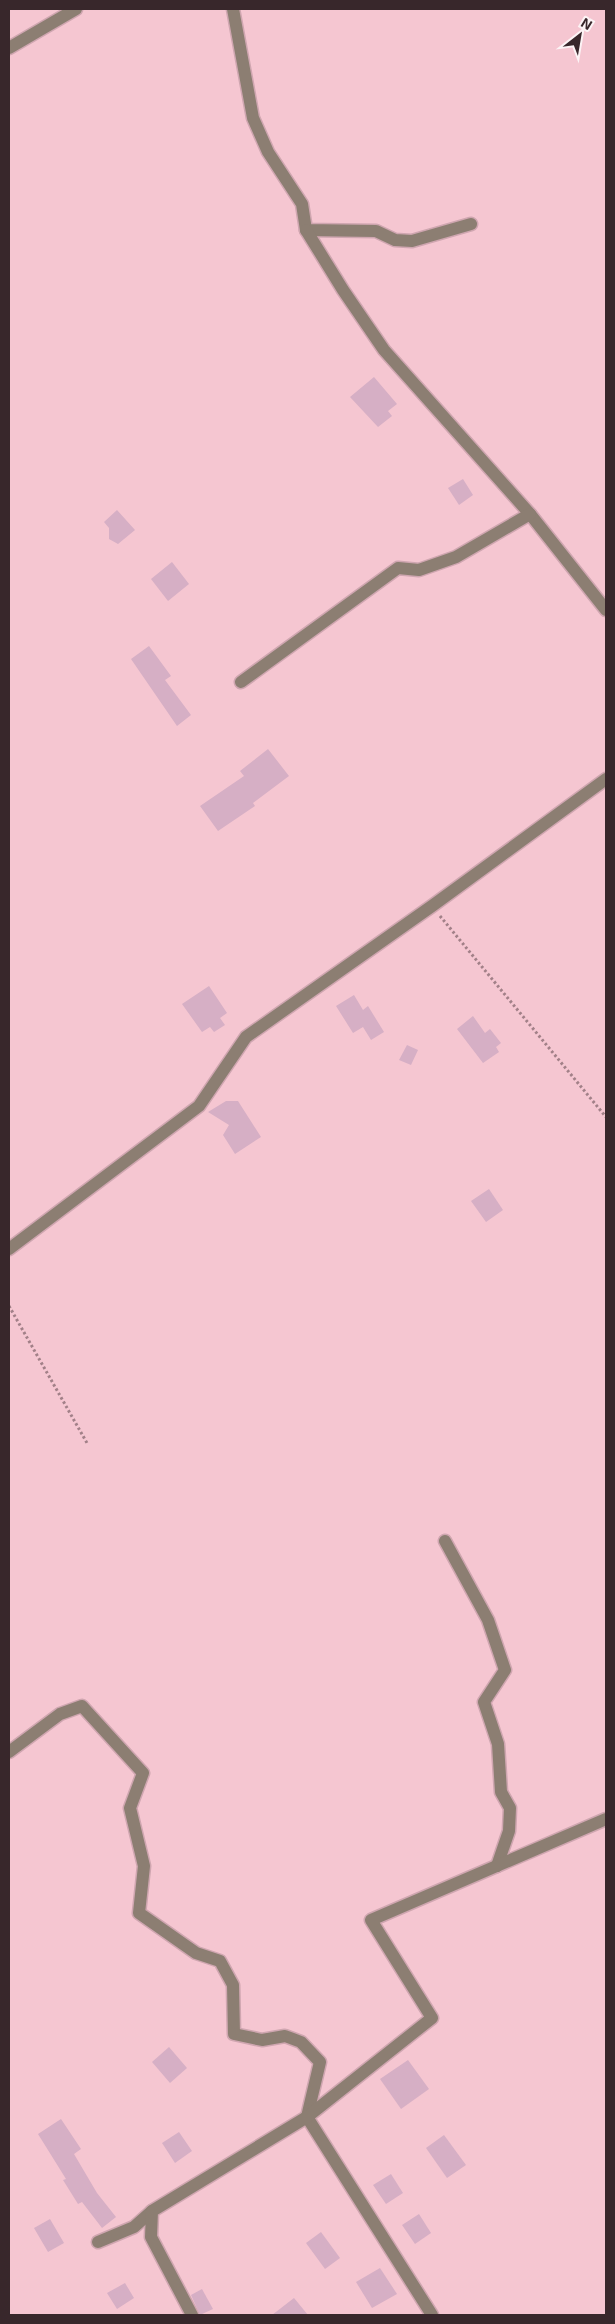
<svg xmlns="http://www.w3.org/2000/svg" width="615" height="2324" viewBox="0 0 615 2324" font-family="'Exo 2',sans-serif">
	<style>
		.building { fill: #d6afc5 }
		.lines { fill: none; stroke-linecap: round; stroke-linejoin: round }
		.minor-casing { stroke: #cfa6b0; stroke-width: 15 }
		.path { stroke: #a28088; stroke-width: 3; stroke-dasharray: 2.5 2.5; stroke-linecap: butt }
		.minor { stroke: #8c7e72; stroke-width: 12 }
	</style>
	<rect width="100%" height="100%" fill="#f5c6d1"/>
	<!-- building -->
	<g class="building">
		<polygon points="374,377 397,404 388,411 392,416 378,427 350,397"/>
		<polygon points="463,479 473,495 459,505 448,488"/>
		<polygon points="117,510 135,530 118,544 109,539 109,528 104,522"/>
		<polygon points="172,562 189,584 168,601 151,579"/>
		<polygon points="149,646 171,676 165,680 191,715 177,726 131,659"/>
		<polygon points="268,749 289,776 253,803 255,806 218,831 200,806 244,776 240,771"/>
		<polygon points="209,986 227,1013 220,1018 225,1025 214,1032 210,1027 202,1032 182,1004"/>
		<polygon points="354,995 363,1010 368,1006 384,1032 371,1040 363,1027 353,1033 336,1006"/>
		<polygon points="473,1016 485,1033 490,1029 501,1043 496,1047 499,1052 483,1063 457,1029"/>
		<polygon points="407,1045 418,1050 411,1065 399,1060"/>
		<polygon points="226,1101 238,1101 261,1137 235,1154 223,1135 229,1125 208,1112"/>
		<polygon points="489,1189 503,1210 486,1222 471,1201"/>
		<polygon points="169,2047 187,2068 170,2083 152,2062"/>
		<polygon points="408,2060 429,2089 401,2109 380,2079"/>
		<polygon points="61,2119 81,2149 74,2154 97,2193 116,2217 102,2228 82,2202 78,2204 63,2180 66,2179 38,2134"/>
		<polygon points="179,2132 192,2151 175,2163 162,2143"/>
		<polygon points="444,2135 466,2165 447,2178 426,2148"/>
		<polygon points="391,2174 403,2193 386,2204 373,2185"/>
		<polygon points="419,2214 431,2233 415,2244 402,2225"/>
		<polygon points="50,2219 64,2243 48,2252 34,2228"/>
		<polygon points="321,2232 340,2258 325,2269 306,2243"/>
		<polygon points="380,2268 397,2294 372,2308 356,2282"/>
		<polygon points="125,2283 134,2298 117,2309 107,2293"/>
		<polygon points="202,2289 213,2309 200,2315 191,2295"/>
		<polygon points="294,2298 308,2315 272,2315"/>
	</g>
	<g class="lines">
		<defs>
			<g id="minor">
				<polyline points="233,9 253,118 268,152 302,204 306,230 376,231 395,240 412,241 471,224"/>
				<polyline points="9,48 76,9"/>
				<polyline points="306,230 343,290 384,350 530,514 606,610"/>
				<polyline points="241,682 398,568 419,570 456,557 530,514"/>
				<polyline points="9,1249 199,1106 246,1037 432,906 606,779"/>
				<polyline points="445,1541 488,1620 505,1670 484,1702 498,1744 501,1792 510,1808 509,1831 497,1866"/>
				<polyline points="9,1752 60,1714 82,1706 143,1773 130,1808 144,1866 139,1913 196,1953 220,1961 233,1985 234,2034 262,2040 285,2036 301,2042 320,2062 307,2117 432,2315"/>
				<polyline points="98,2242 134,2227 152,2211"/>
				<polyline points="192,2315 151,2237 152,2211 307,2117 432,2018 371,1920 606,1819"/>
			</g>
		</defs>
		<!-- minor casing -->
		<use href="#minor" class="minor-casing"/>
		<!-- path -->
		<g class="path">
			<polyline points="440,916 606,1117"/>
			<polyline points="9,1306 87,1443"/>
		</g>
		<!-- minor -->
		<use href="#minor" class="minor"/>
	</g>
	<!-- border -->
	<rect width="615" height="2324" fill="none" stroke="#38272b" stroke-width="20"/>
	<!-- north arrow -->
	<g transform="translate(580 35) rotate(31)" stroke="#fcf3f5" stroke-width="4" paint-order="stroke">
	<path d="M0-4L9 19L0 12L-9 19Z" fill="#38272b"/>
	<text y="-8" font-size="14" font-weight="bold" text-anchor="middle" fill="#38272b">N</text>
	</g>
</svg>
